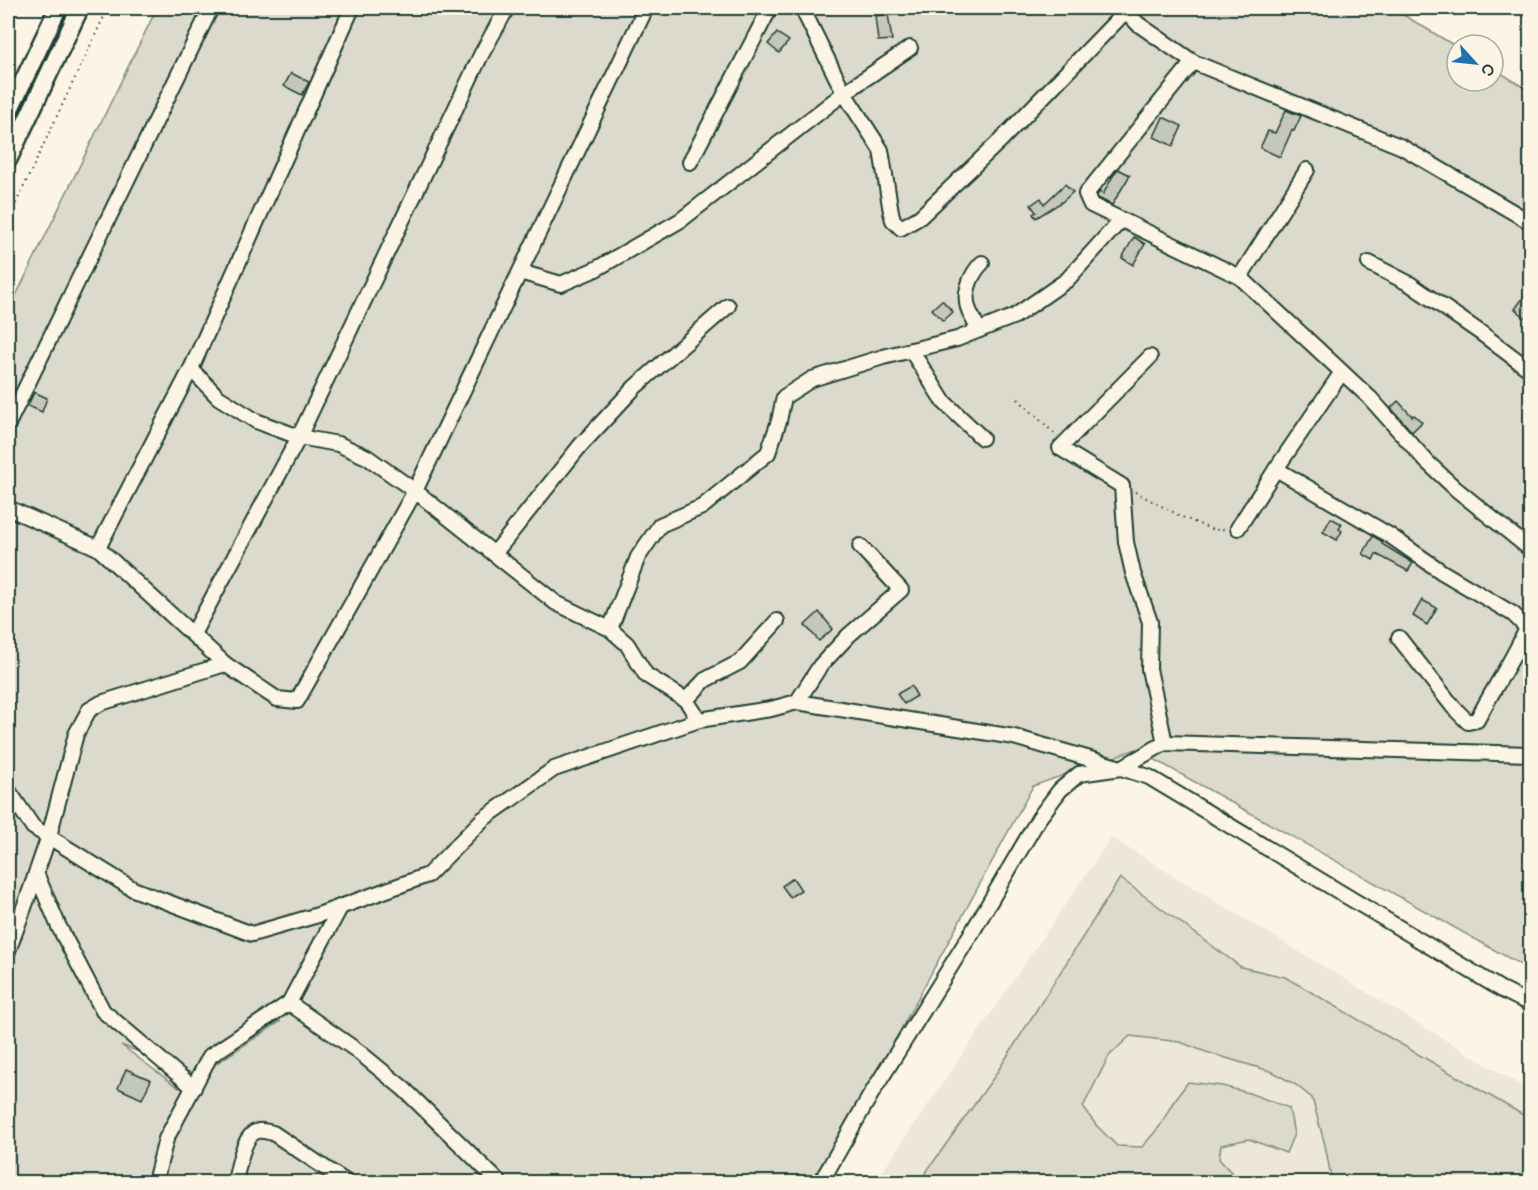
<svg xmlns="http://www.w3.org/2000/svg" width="1538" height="1190" viewBox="0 0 1538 1190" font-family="'Balsamiq Sans',sans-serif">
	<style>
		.built { fill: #ece7d8 }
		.green { fill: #dcdacc; stroke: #7e8c80; stroke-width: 1.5; fill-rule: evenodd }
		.building { fill: #c5c7b9; stroke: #1f3d34; stroke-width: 1.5 }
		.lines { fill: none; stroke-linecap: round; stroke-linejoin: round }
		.minor-casing { stroke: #1f3d34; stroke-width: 18 }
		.major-casing { stroke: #1f3d34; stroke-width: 21 }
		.path { stroke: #1f3d34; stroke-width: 2; stroke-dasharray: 1.5 4.5; stroke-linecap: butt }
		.minor { stroke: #fcf5e5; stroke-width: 14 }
		.major { stroke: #fcf5e5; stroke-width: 16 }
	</style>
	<rect width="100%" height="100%" fill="#fcf5e5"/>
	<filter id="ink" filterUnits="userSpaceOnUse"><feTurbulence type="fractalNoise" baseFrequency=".0167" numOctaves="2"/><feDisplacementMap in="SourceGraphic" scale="12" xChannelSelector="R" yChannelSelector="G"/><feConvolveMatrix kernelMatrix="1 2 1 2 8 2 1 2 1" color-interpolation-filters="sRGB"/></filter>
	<g filter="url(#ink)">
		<!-- built -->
		<polygon class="built" points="1111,838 1530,1091 1530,1182 875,1182"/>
		<!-- green -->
		<g class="green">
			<path d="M157 8H1392L1457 47V81H1493V68L1530 91V970L1136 749 1033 786 818 1182H8V312ZM281 1021 179 1088 121 1045 192 1073Z"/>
			<polygon points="1120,878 1241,967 1285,977 1530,1119 1530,1182 1332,1182 1325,1145 1312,1098 1296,1085 1273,1072 1206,1052 1180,1042 1130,1036 1109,1056 1083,1107 1096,1125 1117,1146 1142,1147 1160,1126 1172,1104 1188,1082 1222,1086 1249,1093 1289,1108 1294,1134 1286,1153 1249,1139 1221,1145 1219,1159 1240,1182 919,1182 994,1077"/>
		</g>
		<!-- building -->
		<g class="building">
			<polygon points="888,14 892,40 878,41 875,16"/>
			<polygon points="777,33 789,41 779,53 768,44"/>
			<polygon points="291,73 309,82 302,95 284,86"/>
			<polygon points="1286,110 1301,116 1294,131 1292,130 1280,157 1260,148 1268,131 1275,133"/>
			<polygon points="1163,117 1182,126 1173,146 1154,137"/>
			<polygon points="1118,169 1130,175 1112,205 1098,198 1097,196 1099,192 1103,194 1113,176"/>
			<polygon points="1065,184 1073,192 1062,202 1036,218 1033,214 1036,212 1031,205 1041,198 1044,204"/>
			<polygon points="1134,237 1145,244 1133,265 1122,258"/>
			<polygon points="1530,288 1530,321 1515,309"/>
			<polygon points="942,300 953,312 943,321 932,309"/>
			<polygon points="34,392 47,398 42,412 28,406"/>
			<polygon points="1398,401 1412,416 1414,415 1422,422 1412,432 1391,408"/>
			<polygon points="1331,518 1342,524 1339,529 1342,531 1337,540 1323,532"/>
			<polygon points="1373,536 1383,542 1382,544 1413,563 1408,571 1376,554 1373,560 1363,554"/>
			<polygon points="1422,600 1437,608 1427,625 1413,616"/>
			<polygon points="819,612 833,629 819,641 805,625"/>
			<polygon points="911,686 917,696 904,704 897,694"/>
			<polygon points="793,878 801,890 790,897 782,886"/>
			<polygon points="126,1069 151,1080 142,1099 118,1088"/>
		</g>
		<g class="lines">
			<defs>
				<g id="minor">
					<polyline points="1123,8 1138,24 1193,62 1402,147 1530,222"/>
					<polyline points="1528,8 1530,9"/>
					<polyline points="910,48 844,93 881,150 891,212 893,220 901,228 920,217 1002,139 1126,11"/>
					<polyline points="1193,62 1086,194 1091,205 1240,277 1370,398 1427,462 1456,489 1530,549"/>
					<polyline points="690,162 770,8"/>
					<polyline points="1369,263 1410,284 1481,333 1530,370"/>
					<polyline points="520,272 561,284 596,269 681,220 844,93 802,8"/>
					<polyline points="1240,277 1307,170"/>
					<path d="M979 330C975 322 968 312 967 303 965 289 972 273 982 263"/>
					<polyline points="911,350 943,401 982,438"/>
					<polyline points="1150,357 1060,448 1122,486 1126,542 1133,573 1150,622 1149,669 1165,743"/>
					<polyline points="191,369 218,397 256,421 299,437 338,444 367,457 415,491 556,603 610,629 627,644 646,675 686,700"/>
					<polyline points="8,424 211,8"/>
					<path d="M1276 469 1389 535 1442 572 1513 614 1527 628C1513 660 1493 689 1477 720L1468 722 1454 708 1399 638"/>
					<polyline points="8,508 98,548 225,664 277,699 297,701 415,491 646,8"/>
					<polyline points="1238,528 1276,469 1342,372"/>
					<polyline points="98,548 191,369 352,8"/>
					<polyline points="494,554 580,446 635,387 728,306"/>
					<polyline points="610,629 638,557 660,525 702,507 768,453 779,421 784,397 812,379 883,357 957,339 1015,316 1067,280 1121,220"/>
					<polyline points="193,634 299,437 481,55 507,8"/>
					<polyline points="797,702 820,666 849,635 901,590 860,546"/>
					<polyline points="699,720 686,700 705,680 740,662 777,621"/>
					<polyline points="8,790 33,827 133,889 252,934 318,915 428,875 483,819 554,769 699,720 771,709 797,702 1014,737 1121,768 1165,743 1530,754"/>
					<polyline points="36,873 59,927 103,1011 194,1088"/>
					<polyline points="8,951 29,894 49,836 76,734 89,710 101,703 225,664"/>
					<polyline points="289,1003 359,1052 404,1089 499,1182"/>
					<polyline points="155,1182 166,1139 210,1056 289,1003 341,906"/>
					<path d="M235 1182C238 1169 243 1134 258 1131 263 1130 268 1132 273 1133L346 1182"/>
					<polyline points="821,1182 870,1096 974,929 1039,818 1060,790 1079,774 1121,768 1149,777 1504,991 1530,1004"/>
				</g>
				<g id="major">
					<polyline points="8,113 58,8"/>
					<polyline points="8,160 80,8"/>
				</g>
			</defs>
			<!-- minor casing -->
			<use href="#minor" class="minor-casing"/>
			<!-- major casing -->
			<use href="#major" class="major-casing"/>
			<!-- path -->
			<g class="path">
				<polyline points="8,220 108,8"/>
				<polyline points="1018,399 1056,435"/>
				<polyline points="1135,492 1182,517 1213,530 1226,529"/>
			</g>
			<!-- minor -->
			<use href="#minor" class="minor"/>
			<!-- major -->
			<use href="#major" class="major"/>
		</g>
	</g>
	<!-- margin -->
	<rect width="1538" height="1190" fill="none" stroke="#fcf5e5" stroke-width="30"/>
	<rect x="15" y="15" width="1508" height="1160" fill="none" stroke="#1f3d34" stroke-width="2" filter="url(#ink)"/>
	<!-- north arrow -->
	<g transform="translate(1475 63) rotate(117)"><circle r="28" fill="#fcf5e5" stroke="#a4ab9e" stroke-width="1.5"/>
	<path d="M0-4.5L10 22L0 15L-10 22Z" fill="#1f6fb2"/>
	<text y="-9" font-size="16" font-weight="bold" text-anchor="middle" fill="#1f3d34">С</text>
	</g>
</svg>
